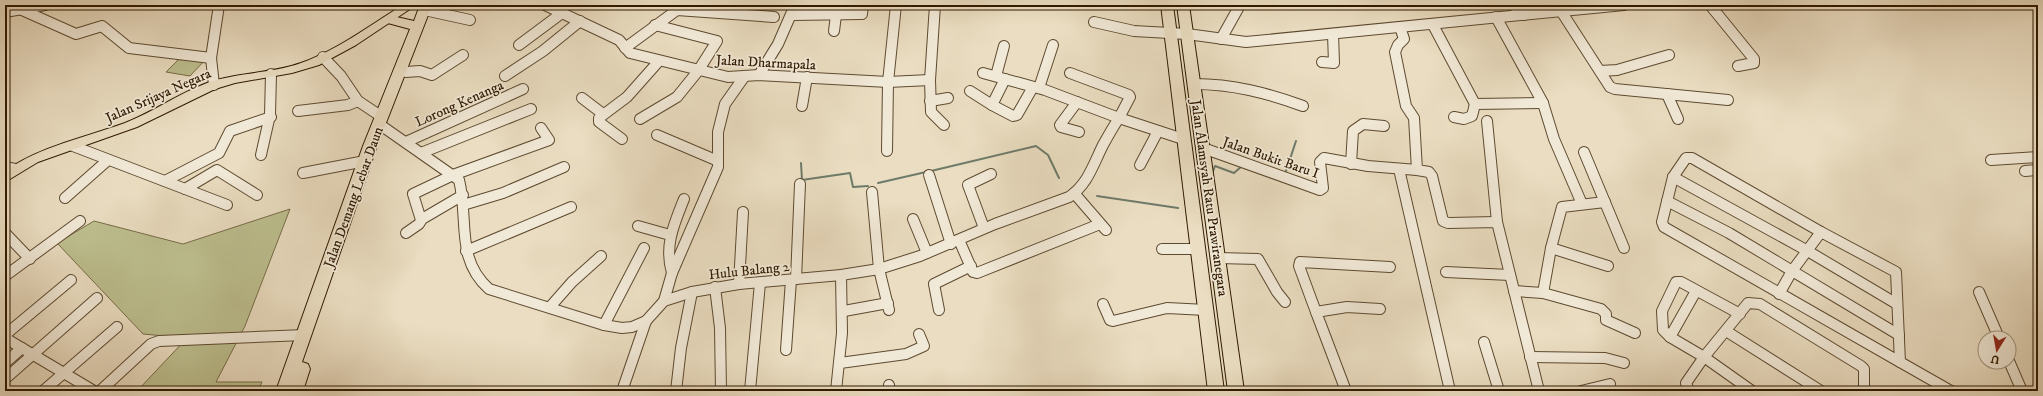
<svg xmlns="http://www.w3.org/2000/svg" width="2043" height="396" viewBox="0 0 2043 396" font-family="'IM FELL DW Pica',serif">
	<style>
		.green { fill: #bdbf8f; stroke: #766c48 }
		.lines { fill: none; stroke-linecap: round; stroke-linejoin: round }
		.stream { stroke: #6e7b6a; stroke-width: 2 }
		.minor-casing { stroke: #5e4a30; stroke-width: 12 }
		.major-casing { stroke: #2f1900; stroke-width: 2 }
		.highway-casing { stroke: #2f1900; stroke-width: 2 }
		.minor { stroke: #f1e9d7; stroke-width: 10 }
		.major { fill: #eaddc1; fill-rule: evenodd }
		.highway { fill: #eaddc1; fill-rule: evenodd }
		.labels { text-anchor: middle; stroke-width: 3.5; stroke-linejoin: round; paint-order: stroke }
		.street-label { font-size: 14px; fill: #2f1900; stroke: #f1e9d7 }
	</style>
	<rect width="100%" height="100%" fill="#eaddc1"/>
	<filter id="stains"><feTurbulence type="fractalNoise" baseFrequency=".005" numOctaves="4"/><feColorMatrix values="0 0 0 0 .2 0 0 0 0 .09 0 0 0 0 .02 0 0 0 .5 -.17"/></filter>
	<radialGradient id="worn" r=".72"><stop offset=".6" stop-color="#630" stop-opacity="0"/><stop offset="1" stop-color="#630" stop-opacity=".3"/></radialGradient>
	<!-- green -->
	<g class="green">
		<polygon points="182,56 205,60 190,76 166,72"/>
		<polygon points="290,209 245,326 216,382 262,382 258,391 137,391 187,338 143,334 57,243 94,221 183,244"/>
	</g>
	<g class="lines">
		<!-- stream -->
		<g class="stream">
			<polyline points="801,163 802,180 850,173 853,187 868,186"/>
			<polyline points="931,171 1036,146 1048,155 1059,178"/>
			<polyline points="1212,174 1215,166 1234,173 1242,166"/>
			<polyline points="1285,174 1296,141"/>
			<polyline points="878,183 926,172"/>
			<polyline points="1097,196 1178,208"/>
		</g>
		<defs>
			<g id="minor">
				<polyline points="545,5 619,40 630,53 728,77 759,75 888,82 930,80"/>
				<polyline points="935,5 930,80 931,112 944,125"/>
				<polyline points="1513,5 1524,15"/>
				<polyline points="1710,5 1754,59 1754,63 1738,66"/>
				<polyline points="22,10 76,34 102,26 129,48 211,58"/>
				<polyline points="429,11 470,20"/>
				<polyline points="1561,11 1610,87 1615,89 1728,100"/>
				<polyline points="5,12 45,5"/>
				<polyline points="792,15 862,14 863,5"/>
				<polyline points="1496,17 1543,103 1554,139 1582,204"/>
				<polyline points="1094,22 1134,31 1187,34 1246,42 1624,5"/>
				<polyline points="1433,25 1475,104 1543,103"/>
				<polyline points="1400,27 1404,39 1398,45 1395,52 1406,106 1414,118 1417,170 1429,172 1432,176 1443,221 1448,223 1497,222 1539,391"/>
				<polyline points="834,31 836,15"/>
				<polyline points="1221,39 1240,5"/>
				<polyline points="519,45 562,13"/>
				<polyline points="625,48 677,10 774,17"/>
				<polyline points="323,57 341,76 358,101 382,117"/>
				<polyline points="1322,62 1334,63 1333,34"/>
				<polyline points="1600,71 1617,70 1669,55"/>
				<polyline points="406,72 420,71 432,75 463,55"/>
				<polyline points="983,73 1045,90 1119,118 1130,97 1129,95 1070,73"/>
				<polyline points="759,75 778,44 795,5"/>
				<polyline points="505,76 543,51 580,21"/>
				<polyline points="996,76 1004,46"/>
				<polyline points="1005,79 992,105 1013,116 1017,115 1033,87"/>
				<path d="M1194 84C1233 84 1267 93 1303 106"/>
				<polyline points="214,85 211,58 219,5"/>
				<polyline points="1039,88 1053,45"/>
				<polyline points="970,91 992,105"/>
				<polyline points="1667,94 1678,119"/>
				<polyline points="582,98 603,114"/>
				<polyline points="930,101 948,98"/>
				<polyline points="1077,102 1060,125 1061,127 1079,132"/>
				<polyline points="802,106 807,77"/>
				<polyline points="298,111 348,105 358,101"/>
				<polyline points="1454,117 1464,119 1472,116 1475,104"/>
				<polyline points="640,119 677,97 698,71 717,41 655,25"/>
				<polyline points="1487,121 1497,222"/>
				<path d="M379 124 459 180C469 219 455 259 489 289L604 325 622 328 632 327 646 321 664 301 692 292 739 284 841 275 879 269 920 256 995 224 1069 197C1088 184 1093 165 1103 145 1108 136 1113 127 1119 118L1183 139"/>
				<polyline points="657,135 718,161"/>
				<polyline points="622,139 599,122 599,118 627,97 659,61"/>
				<polyline points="406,142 523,89"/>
				<polyline points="73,146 227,205"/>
				<polyline points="1203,148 1320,190 1323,188 1320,162 1324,158 1368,166 1417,170"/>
				<polyline points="887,151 888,82 896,5"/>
				<polyline points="1584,152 1624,248"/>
				<polyline points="421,153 531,109"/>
				<polyline points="261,155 270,115 271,74"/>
				<polygon points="1686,158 1692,158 1821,232 1896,272 1900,362 1664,227 1662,222 1673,177"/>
				<polyline points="1991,160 2038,157"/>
				<polyline points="1351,164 1353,131 1363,124 1384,126"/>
				<polyline points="1140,165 1158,131"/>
				<polyline points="5,167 15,169"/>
				<polyline points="1399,169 1450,391"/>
				<polyline points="2025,171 2038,170"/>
				<polyline points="303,173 365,161"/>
				<polyline points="929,175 951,244"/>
				<polyline points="1673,177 1806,250 1897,304"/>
				<polyline points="165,181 219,153 230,131 271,117"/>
				<polyline points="185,189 217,170 257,195"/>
				<polyline points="872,192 879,269 889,310"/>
				<polyline points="1074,193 1106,230"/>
				<polyline points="65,198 108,160"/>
				<polyline points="1667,201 1729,233 1899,335"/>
				<polyline points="463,205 503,193 564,167"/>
				<polyline points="913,219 927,253"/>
				<polyline points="421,220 413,194 453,175 549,140 541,128"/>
				<polyline points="638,226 670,235"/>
				<polyline points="984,228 968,185 991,174"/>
				<polyline points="5,233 30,259"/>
				<polyline points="406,233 419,224 422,219 463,195"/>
				<polyline points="959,240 973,272 977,273 1100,224"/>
				<polyline points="1551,248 1608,266"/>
				<polyline points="1162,249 1197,249"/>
				<polyline points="466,251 571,207"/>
				<polyline points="1218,258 1258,259 1277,292 1285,302"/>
				<polyline points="1446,272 1510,275"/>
				<path d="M672 273C664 246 674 224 684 199"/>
				<polyline points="5,276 80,221"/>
				<polyline points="796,279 800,184"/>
				<polyline points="739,284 743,212"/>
				<polyline points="715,287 720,328 721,391"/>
				<polyline points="1514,291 1543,293 1551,248 1562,207 1605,202"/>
				<polyline points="1979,292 1999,338"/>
				<polyline points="1543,293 1601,309 1606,314 1606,320 1635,333"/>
				<polyline points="1779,294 1792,271 1821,232"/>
				<polyline points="664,301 672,273 718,167 718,132 725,104 744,77"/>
				<polyline points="1103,304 1110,320 1113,321 1167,308 1206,310"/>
				<polyline points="550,307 572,282 601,256"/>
				<polyline points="939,310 934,284 971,266"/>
				<polyline points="844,311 888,303"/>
				<polyline points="1316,312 1299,266 1300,262 1390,267"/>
				<polyline points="1740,314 1681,282 1676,282 1662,311 1663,330 1670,337 1704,357 1752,391"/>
				<polyline points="604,325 644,248"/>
				<polyline points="1726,331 1821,391"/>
				<polyline points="5,335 71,280"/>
				<polyline points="1670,337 1696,291"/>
				<polyline points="5,338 94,391"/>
				<polyline points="1484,342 1499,391"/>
				<polyline points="786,350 791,280"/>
				<polyline points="1530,357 1605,358 1624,363"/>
				<polyline points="2009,361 2022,391"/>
				<polyline points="1900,362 1951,391"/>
				<polyline points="5,363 22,348"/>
				<polyline points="840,363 906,354 924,346 919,334"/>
				<polyline points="5,379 97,298"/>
				<polyline points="889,385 890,391"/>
				<polyline points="43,391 117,327"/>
				<polyline points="100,391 151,344 159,341 305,335"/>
				<polyline points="622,391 646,321"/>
				<polyline points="676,391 681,348 692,292"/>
				<polyline points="750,391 760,283"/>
				<polyline points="836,391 842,333 841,275"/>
				<polyline points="1346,391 1316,312 1347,307 1380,309"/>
				<polyline points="1581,391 1610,384"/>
				<polyline points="1689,391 1686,383 1704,357 1748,303 1760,304 1861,366 1864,369 1864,391"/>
			</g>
			<path id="major" d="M403 5H416L356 45 319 65 292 73 235 83 215 89 137 127 38 162 5 182V171C41 146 84 138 125 123 153 112 178 94 207 83 237 72 270 74 301 63 338 50 370 25 403 5Z"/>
			<g id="highway">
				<polygon points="420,5 432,5 377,146 302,362 308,364 310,369 303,391 276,391 363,146 410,29 384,22 382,19 388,15 414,21"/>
				<polygon points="1161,5 1173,5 1224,391 1208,391"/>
				<polygon points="1177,5 1189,5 1244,391 1228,391"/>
			</g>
		</defs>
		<!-- minor casing -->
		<use href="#minor" class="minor-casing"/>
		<!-- major casing -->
		<use href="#major" class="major-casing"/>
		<!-- highway casing -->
		<use href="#highway" class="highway-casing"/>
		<!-- minor -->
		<use href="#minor" class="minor"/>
		<!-- major -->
		<use href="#major" class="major"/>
		<!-- highway -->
		<use href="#highway" class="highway"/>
	</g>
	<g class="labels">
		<!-- street labels -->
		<g class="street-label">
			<text transform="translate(766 62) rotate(3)" y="5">Jalan Dharmapala</text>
			<text transform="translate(158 95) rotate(-24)" y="5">Jalan Srijaya Negara</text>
			<text transform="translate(459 103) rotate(-24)" y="5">Lorong Kenanga</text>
			<text transform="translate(1271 157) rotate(19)" y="5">Jalan Bukit Baru I</text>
			<text transform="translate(353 197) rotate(-70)" y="5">Jalan Demang Lebar Daun</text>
			<text transform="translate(1210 198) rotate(82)" y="5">Jalan Alamsyah Ratu Prawiranegara</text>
			<text transform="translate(749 270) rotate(-6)" y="5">Hulu Balang 2</text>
		</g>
	</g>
	<!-- margin -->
	<rect width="2043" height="396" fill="none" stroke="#eaddc1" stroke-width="20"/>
	<rect x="6" y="6" width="2031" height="384" fill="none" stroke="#2f1900" stroke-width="2"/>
	<rect x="10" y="10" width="2023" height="376" fill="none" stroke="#2f1900"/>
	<!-- north arrow -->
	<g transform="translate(1997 350) rotate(191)"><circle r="19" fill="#f1e9d7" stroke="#a39681"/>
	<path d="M0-3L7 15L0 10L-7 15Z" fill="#8f2418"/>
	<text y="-6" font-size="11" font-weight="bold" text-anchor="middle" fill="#2f1900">U</text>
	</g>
	<rect width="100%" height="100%" filter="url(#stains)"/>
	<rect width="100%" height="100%" fill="url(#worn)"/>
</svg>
